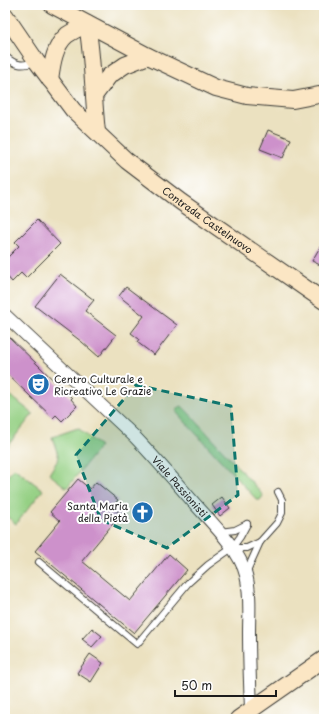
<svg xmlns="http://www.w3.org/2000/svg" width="329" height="724" viewBox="0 0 329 724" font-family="'Playpen Sans',sans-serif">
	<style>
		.green { fill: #95d084; stroke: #587650 }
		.building { fill: #cd91cb }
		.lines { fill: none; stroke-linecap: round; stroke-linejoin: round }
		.lane-casing { stroke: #3b3a35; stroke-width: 8 }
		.street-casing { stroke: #3b3a35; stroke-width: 14 }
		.secondary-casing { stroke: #3b3a35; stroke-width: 18 }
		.lane { stroke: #fff; stroke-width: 6 }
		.street { stroke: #fff; stroke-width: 12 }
		.secondary { stroke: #fbe6c4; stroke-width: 16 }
		.marked { fill: #0f766e; fill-opacity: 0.2; stroke: #0f766e; stroke-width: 3; stroke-dasharray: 8 5; stroke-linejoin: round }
		.labels { text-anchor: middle; stroke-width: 4; stroke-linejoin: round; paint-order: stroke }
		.street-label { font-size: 10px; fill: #1c1c1c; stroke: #fff }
		.poi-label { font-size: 10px; fill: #1c1c1c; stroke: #fff; text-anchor: start }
	</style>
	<rect width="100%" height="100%" fill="#fff"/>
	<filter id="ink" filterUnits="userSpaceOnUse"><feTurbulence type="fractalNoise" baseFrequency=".025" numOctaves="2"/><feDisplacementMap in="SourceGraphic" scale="8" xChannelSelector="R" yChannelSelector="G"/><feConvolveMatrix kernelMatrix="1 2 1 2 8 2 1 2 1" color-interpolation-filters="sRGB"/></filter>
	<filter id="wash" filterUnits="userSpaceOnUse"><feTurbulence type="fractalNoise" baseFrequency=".012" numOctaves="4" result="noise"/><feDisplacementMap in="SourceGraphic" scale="16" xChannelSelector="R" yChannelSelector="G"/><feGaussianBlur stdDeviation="0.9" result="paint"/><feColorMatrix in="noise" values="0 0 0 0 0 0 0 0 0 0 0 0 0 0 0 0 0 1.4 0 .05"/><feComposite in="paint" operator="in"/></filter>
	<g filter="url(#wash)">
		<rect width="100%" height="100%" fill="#ebe1c0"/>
		<!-- green -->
		<g class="green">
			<polygon points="5,391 33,414 5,449"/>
			<polygon points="182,406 187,411 258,489 263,496 260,500 257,500 177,413 177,408"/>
			<polygon points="78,428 100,446 67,488 49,474 59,458 52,437"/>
			<polygon points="14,468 43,490 16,524 5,515 5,479"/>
		</g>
		<g id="blocks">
			<!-- building -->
			<g class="building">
				<polygon points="268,130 291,139 283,158 260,149"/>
				<polygon points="37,220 60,244 26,278 21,273 12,282 5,274 5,260 19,246 15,242"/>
				<polygon points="324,240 324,267 312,261"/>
				<polygon points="60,274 94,300 85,311 116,335 99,357 82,342 35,306"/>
				<polygon points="126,287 177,325 154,355 137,342 139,339 131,333 144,316 119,296"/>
				<polygon points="5,333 72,398 71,399 77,406 62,421 56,415 53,418 5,372"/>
				<polygon points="78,479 90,489 96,482 118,500 112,507 121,514 82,561 130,601 169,554 187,570 134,633 35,551 60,521 50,512"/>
				<polygon points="222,497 230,508 220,516 212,505"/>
				<polygon points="92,628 102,636 92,647 82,639"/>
				<polygon points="90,654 103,663 91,682 77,673"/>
			</g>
		</g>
	</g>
	<g filter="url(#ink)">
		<use href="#blocks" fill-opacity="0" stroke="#3b3a35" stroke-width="1"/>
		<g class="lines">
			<defs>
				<g id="lane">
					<path d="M5 56C16 66 22 66 36 62"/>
					<polyline points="220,532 235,530 247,524"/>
					<polyline points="233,548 247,548 260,542"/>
					<polyline points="39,562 137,644 188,583 208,565 232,548 240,537 247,524"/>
					<polyline points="246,573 260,542 277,523 282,513 282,500 278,492"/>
				</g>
				<g id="street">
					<path id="s1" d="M5 315 134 436C155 458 175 481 195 504 212 523 240 550 246 575 251 594 249 614 249 633 249 659 250 684 251 709"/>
				</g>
				<g id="secondary">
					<polyline points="52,5 148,56 216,88 247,96 293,100 324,94"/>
					<path id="s2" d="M5 15 37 62 73 110 127 161 181 202 324 301"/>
					<path d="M87 24C93 59 93 96 97 132"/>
					<path d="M50 80C52 65 54 46 67 35 73 31 81 27 87 24"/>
					<polyline points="94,96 109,76 125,65 148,56"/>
					<polyline points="238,719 324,659"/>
				</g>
			</defs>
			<!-- lane casing -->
			<use href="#lane" class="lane-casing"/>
			<!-- street casing -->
			<use href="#street" class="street-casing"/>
			<!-- secondary casing -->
			<use href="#secondary" class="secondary-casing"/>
			<!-- lane -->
			<use href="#lane" class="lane"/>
			<!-- street -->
			<use href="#street" class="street"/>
			<!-- secondary -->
			<use href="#secondary" class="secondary"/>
		</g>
	</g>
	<!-- marked area -->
	<path class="marked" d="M136 385 231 406 238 495 167 548 101 520 76 455Z"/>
	<!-- icons -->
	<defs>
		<symbol id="theatre-disc" viewBox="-11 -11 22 22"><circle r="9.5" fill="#1f6fb2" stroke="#fff"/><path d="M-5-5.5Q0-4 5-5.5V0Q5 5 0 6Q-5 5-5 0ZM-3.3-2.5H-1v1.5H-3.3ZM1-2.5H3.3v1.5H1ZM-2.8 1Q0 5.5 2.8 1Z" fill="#fff"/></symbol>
		<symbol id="church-disc" viewBox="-11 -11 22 22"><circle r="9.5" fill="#1f6fb2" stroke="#fff"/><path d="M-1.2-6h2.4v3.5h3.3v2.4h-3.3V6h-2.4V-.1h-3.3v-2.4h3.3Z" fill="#fff"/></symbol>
	</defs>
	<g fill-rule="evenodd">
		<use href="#theatre-disc" x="26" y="372" width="25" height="25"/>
		<use href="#church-disc" x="130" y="500" width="25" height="25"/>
	</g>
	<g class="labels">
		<!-- street labels -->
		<g class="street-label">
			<text dy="4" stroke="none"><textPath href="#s2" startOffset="291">Contrada Castelnuovo</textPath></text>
			<text dy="4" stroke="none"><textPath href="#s1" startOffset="245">Viale Passionisti</textPath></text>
		</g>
		<!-- poi labels -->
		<g class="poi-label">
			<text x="54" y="383">Centro Culturale e<tspan x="54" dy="12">Ricreativo Le Grazie</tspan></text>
			<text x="128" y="510" text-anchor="end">Santa Maria<tspan x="128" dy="12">della Pietà</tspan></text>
		</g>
	</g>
	<!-- margin -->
	<rect width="329" height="724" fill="none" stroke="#fff" stroke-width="20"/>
	<!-- scale -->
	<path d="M175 690v6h101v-6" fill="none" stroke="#1c1c1c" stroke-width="2"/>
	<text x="181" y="690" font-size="12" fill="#1c1c1c" stroke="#ffffff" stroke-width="3" paint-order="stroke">50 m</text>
</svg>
